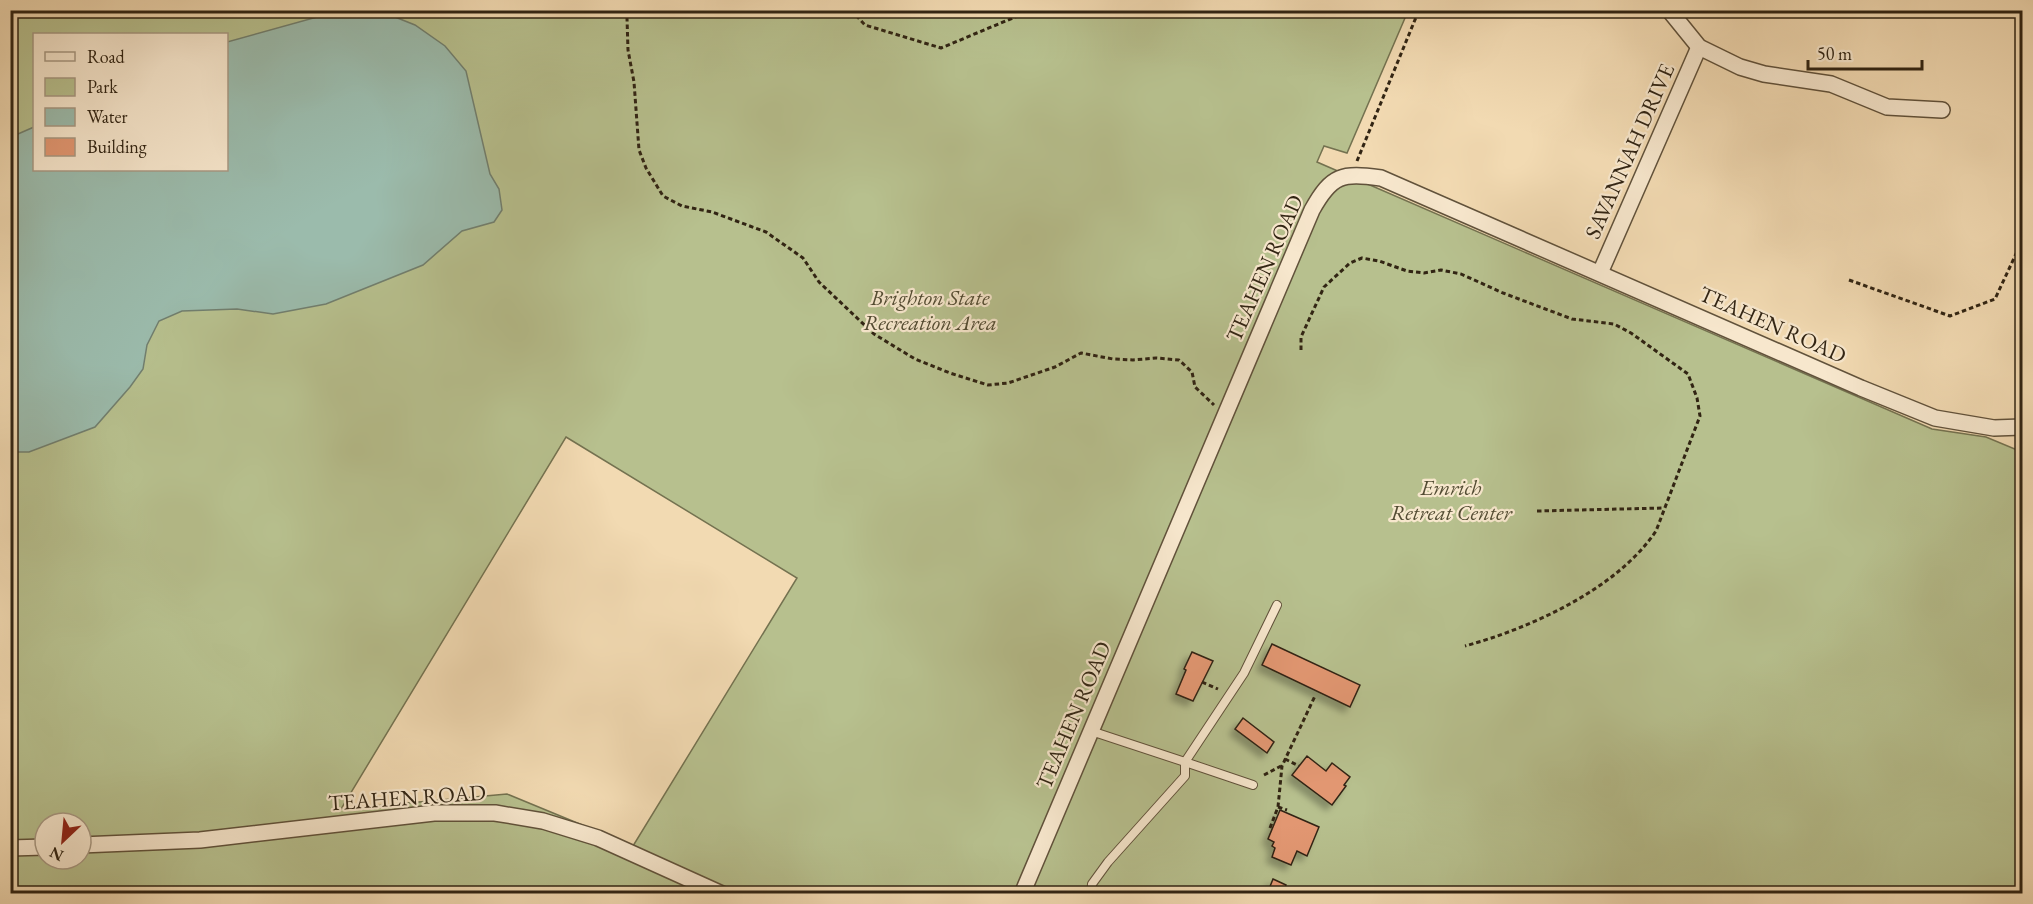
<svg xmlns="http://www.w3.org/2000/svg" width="2033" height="904" viewBox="0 0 2033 904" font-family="'EB Garamond',serif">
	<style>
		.green { fill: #b7c08e; stroke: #747250; stroke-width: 1.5; fill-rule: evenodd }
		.water { fill: #9bbbac; stroke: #717f6f; stroke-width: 1.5 }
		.building { fill: #e29772; stroke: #312413; stroke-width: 1.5; filter: url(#shadow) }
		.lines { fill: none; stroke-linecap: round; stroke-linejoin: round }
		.lane-casing { stroke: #61523b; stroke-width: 10 }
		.street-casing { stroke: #61523b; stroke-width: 18 }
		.path { stroke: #312413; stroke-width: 3; stroke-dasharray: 4.5 3; stroke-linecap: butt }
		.lane { stroke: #f7e7cd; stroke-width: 8 }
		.street { stroke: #f7e7cd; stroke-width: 15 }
		.labels { text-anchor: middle; stroke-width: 4.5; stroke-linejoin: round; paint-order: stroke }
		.street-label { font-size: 22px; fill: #312413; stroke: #f7e7cd }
		.park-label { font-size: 22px; font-style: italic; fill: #524b32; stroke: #f7e7cd }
	</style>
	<defs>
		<filter id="shadow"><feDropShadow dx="-5.5" dy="5.5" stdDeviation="3" flood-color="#0004"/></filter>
	</defs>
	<rect width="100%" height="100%" fill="#f2dab2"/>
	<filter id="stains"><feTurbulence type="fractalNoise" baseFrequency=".00333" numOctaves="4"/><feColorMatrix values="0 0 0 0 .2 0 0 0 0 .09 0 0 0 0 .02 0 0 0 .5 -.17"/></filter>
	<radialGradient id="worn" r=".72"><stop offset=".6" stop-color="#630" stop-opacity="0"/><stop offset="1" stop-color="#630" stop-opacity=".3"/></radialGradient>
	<!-- green -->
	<path class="green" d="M10 11H1408L1347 153 1324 146 1317 162 1932 429 1986 437 2022 452V893H11ZM34 34H226V170H34ZM566 437 797 578 633 846 507 794 341 809ZM45 823H81V859H45Z"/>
	<!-- water -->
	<polygon class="water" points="380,11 415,25 445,46 466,71 490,174 499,189 502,210 494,222 462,231 423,265 326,304 273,314 237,309 182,311 159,321 147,345 143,369 130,387 95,427 29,452 11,452 11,137 34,127 34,170 226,170 227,42 335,12"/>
	<!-- building -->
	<g class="building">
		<polygon points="1272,644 1360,685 1350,707 1262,665"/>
		<polygon points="1192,652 1213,661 1193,701 1176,694 1186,670 1184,669"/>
		<polygon points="1243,718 1274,742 1267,753 1235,729"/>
		<polygon points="1307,756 1326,771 1332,763 1350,777 1344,785 1346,786 1332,805 1292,775"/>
		<polygon points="1280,810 1319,827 1307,856 1297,851 1291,865 1272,857 1275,848 1272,846 1274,842 1268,839"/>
		<polygon points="1273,879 1286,885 1283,894 1267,894"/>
	</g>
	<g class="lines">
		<defs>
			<g id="lane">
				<polyline points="1253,785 1185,762 1244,673 1277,605"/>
				<polyline points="1091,894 1092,884 1108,862 1185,776 1185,762 1091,731"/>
			</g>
			<g id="street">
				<polyline points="1669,10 1699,47 1740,67 1764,74 1831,84 1887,107 1942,110"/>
				<polyline points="1600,273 1699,47"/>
				<polyline points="81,845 200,840 434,813 495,813 543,821 598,838 722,894"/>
				<polyline points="10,848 45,847"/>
				<path d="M1022 894 1312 210C1332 174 1342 173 1381 178L1861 388 1935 418 1994 428 2022 427"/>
			</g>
		</defs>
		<!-- lane casing -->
		<use href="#lane" class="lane-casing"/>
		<!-- street casing -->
		<use href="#street" class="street-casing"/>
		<!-- path -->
		<g class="path">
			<polyline points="630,10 627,18 628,50 634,82 639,150 646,168 663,196 682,206 712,212 766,232 803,258 819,282 874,334 915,359 950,373 988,385 1008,383 1055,367 1081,353 1113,359 1133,360 1156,358 1179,360 1192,372 1195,387 1214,405"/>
			<polyline points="851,10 865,25 941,48 1032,10"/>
			<polyline points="1357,161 1419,10"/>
			<polyline points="1849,280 1950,316 1995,299 2022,241"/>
			<path d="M1301 350V337L1324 287 1350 263 1362 258 1379 261 1407 271 1424 273 1441 270 1461 274 1503 293 1572 319 1614 324 1631 333 1688 374 1697 398 1700 416 1656 531C1617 589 1531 628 1465 646"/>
			<polyline points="1537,511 1664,508"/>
			<polyline points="1202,682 1218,689"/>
			<polyline points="1285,759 1299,766"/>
			<polyline points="1264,775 1281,766"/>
			<polyline points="1278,807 1287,810"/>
			<polyline points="1270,828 1278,807 1282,766 1315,696"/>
		</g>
		<!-- lane -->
		<use href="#lane" class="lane"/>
		<!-- street -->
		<use href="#street" class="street"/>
	</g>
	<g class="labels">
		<!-- street labels -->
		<g class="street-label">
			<text transform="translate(1629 151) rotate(-66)" y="8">SAVANNAH DRIVE</text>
			<text transform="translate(1264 268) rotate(-66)" y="8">TEAHEN ROAD</text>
			<text transform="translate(1773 324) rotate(24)" y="8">TEAHEN ROAD</text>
			<text transform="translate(1073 715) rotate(-67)" y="8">TEAHEN ROAD</text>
			<text transform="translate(407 797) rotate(-4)" y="8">TEAHEN ROAD</text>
		</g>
		<!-- park labels -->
		<g class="park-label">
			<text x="930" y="305">Brighton State<tspan x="930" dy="25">Recreation Area</tspan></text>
			<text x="1451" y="495">Emrich<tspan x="1451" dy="25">Retreat Center</tspan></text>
		</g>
	</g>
	<!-- margin -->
	<rect width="2033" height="904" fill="none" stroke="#f2dab2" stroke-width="36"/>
	<rect x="12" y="12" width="2009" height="880" fill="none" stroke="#312413" stroke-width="3"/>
	<rect x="18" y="18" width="1997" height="868" fill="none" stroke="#312413" stroke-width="1.5"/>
	<!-- legend -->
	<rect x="33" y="33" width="195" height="138" fill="#f7e7cd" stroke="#a89983" stroke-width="1.5"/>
	<rect x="45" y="52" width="30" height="9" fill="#f7e7cd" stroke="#a89983" stroke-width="1.5"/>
	<text x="87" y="63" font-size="18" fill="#312413">Road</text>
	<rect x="45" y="78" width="30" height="18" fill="#b7c08e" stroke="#a89983" stroke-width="1.5"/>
	<text x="87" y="93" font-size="18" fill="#312413">Park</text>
	<rect x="45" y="108" width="30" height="18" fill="#9bbbac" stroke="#a89983" stroke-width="1.5"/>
	<text x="87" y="123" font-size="18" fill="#312413">Water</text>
	<rect x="45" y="138" width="30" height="18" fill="#e29772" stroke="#a89983" stroke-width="1.5"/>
	<text x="87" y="153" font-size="18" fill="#312413">Building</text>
	<!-- north arrow -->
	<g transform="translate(63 841) rotate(206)"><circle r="28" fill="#f7e7cd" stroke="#a89983" stroke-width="1.5"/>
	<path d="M0-4.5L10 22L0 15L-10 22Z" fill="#8f2418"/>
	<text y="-9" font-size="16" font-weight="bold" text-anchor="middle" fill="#312413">N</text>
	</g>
	<!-- scale -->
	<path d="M1808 60v9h114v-9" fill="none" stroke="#312413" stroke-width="3"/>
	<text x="1817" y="60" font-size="18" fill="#312413" stroke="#f7e7cd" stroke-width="4.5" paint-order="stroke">50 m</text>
	<rect width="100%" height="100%" filter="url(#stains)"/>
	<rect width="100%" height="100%" fill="url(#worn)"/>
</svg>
